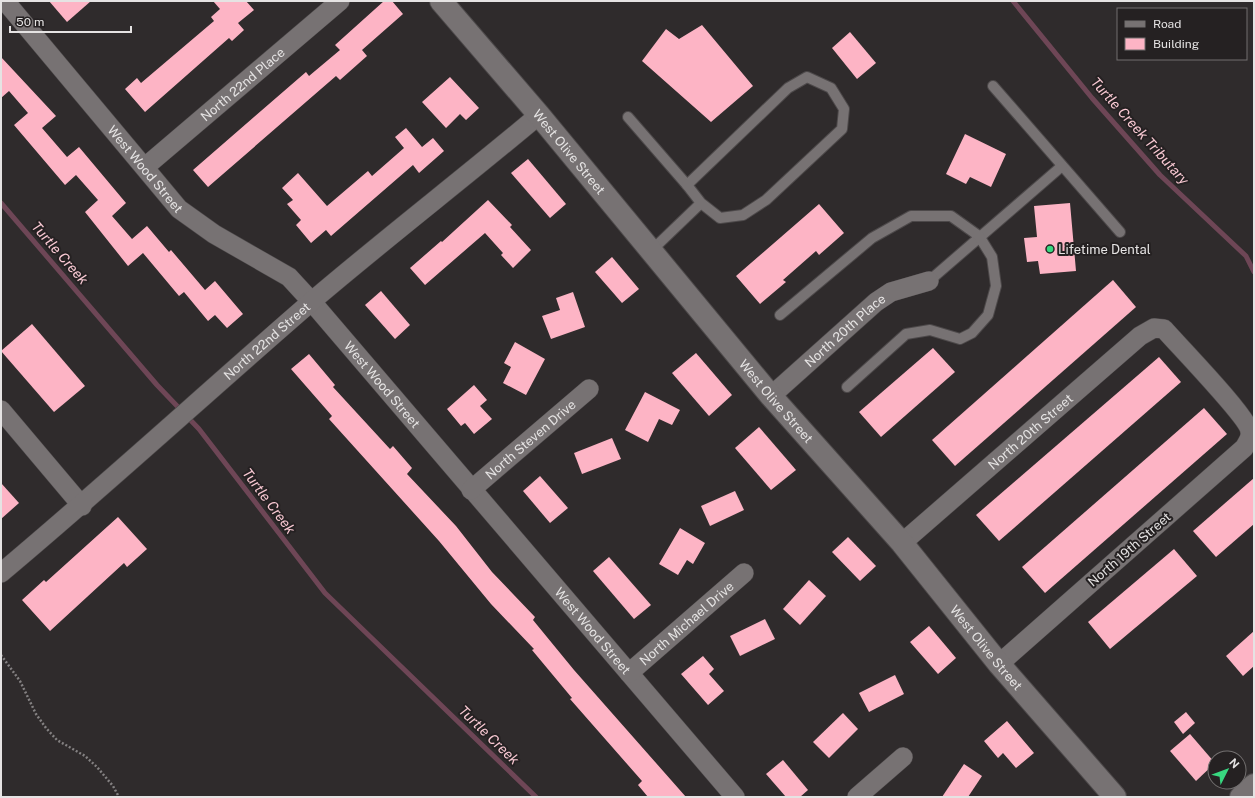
<svg xmlns="http://www.w3.org/2000/svg" width="1255" height="798" viewBox="0 0 1255 798" font-family="'Public Sans',sans-serif">
	<style>
		.lines { fill: none; stroke-linecap: round; stroke-linejoin: round }
		.stream { stroke: #6e4656; stroke-width: 5 }
		.building { fill: #fdb4c5 }
		.service-casing { stroke: #4d494a; stroke-width: 12 }
		.minor-casing { stroke: #4d494a; stroke-width: 20 }
		.secondary-casing { stroke: #4d494a; stroke-width: 24 }
		.path { stroke: #848182; stroke-width: 2.5; stroke-dasharray: 2 2; stroke-linecap: butt }
		.service { stroke: #777273; stroke-width: 10 }
		.minor { stroke: #777273; stroke-width: 19 }
		.secondary { stroke: #777273; stroke-width: 22 }
		.poi-dot { fill: #38d880; stroke: #252122; stroke-width: 1.5 }
		.labels { text-anchor: middle; stroke-width: 4; stroke-linejoin: round; paint-order: stroke }
		.street-label { font-size: 13px; fill: #e5e3e3; stroke: #252122 }
		.poi-label { font-size: 13px; fill: #e5e3e3; stroke: #252122; text-anchor: start }
		.water-label { font-size: 14px; font-style: italic; fill: #facad4; stroke: #252122 }
	</style>
	<rect width="100%" height="100%" fill="#2f2b2c"/>
	<g class="lines">
		<!-- stream -->
		<g class="stream">
			<polyline points="1013,1 1092,98 1160,175 1246,256 1254,272"/>
			<polyline points="1,203 157,385 199,429 325,593 536,797"/>
		</g>
	</g>
	<!-- building -->
	<g class="building">
		<polygon points="49,1 91,1 67,22"/>
		<polygon points="213,1 246,1 254,10 238,23 244,30 232,41 229,38 145,112 125,89 137,78 141,83 214,21 211,17 220,9"/>
		<polygon points="384,1 392,1 403,14 362,50 367,56 340,80 336,76 208,187 193,170 306,72 309,76 340,50 335,45"/>
		<polygon points="702,25 753,86 711,122 642,61 666,29 679,39"/>
		<polygon points="850,32 876,63 857,79 832,48"/>
		<polygon points="1,57 56,116 42,128 67,157 79,147 126,203 112,216 132,239 147,226 169,252 171,250 205,290 215,281 243,314 227,328 215,315 208,321 184,292 179,296 143,253 128,266 85,212 98,200 76,175 65,185 14,125 28,113 9,91 1,98"/>
		<polygon points="450,77 479,108 466,120 460,114 446,128 422,102"/>
		<polygon points="406,128 422,147 433,138 444,151 419,173 413,165 331,236 326,230 311,243 296,225 301,220 287,204 293,200 282,188 298,173 327,206 368,171 372,176 404,148 395,137"/>
		<polygon points="965,134 1006,154 991,187 970,177 966,184 946,174"/>
		<polygon points="528,159 566,204 550,218 511,173"/>
		<polygon points="488,200 512,225 510,227 531,250 513,268 501,255 503,253 485,233 425,285 410,268 441,241 442,242"/>
		<polygon points="1070,203 1076,271 1040,274 1038,261 1027,262 1024,238 1037,237 1034,206"/>
		<polygon points="819,204 844,233 819,255 816,251 783,280 786,282 760,304 736,276"/>
		<polygon points="612,257 639,289 622,303 595,272"/>
		<polygon points="1113,280 1136,307 955,466 932,440"/>
		<polygon points="381,291 410,325 395,339 365,305"/>
		<polygon points="573,292 585,327 551,339 542,316 560,310 556,298"/>
		<polygon points="32,324 85,386 54,412 1,351"/>
		<polygon points="515,342 545,359 526,395 503,383 511,367 504,363"/>
		<polygon points="933,348 955,372 881,437 859,412"/>
		<polygon points="696,353 732,395 709,416 672,373"/>
		<polygon points="309,354 335,385 333,387 390,449 393,446 412,468 407,474 456,526 492,572 535,617 533,620 574,670 686,797 648,797 638,785 642,781 570,699 572,698 532,650 534,649 491,604 439,541 329,419 332,416 291,369"/>
		<polygon points="1159,357 1181,382 999,541 976,515"/>
		<polygon points="474,385 487,400 480,406 492,419 474,434 465,423 461,426 447,409"/>
		<polygon points="645,392 680,410 672,425 659,419 648,442 625,430"/>
		<polygon points="1204,408 1227,434 1045,593 1022,567"/>
		<polygon points="759,427 796,470 771,490 735,448"/>
		<polygon points="612,438 621,459 582,474 574,453"/>
		<polygon points="540,476 568,508 550,523 523,491"/>
		<polygon points="1254,478 1254,524 1216,557 1193,531"/>
		<polygon points="1,483 19,503 1,519"/>
		<polygon points="735,491 744,510 710,526 701,506"/>
		<polygon points="118,517 147,549 127,567 124,563 50,631 22,600 44,580 46,582"/>
		<polygon points="680,528 705,543 693,564 687,560 678,575 659,564"/>
		<polygon points="848,537 876,566 860,581 832,552"/>
		<polygon points="1174,549 1197,576 1110,649 1088,622"/>
		<polygon points="609,557 651,605 634,619 593,571"/>
		<polygon points="809,580 826,596 800,625 783,609"/>
		<polygon points="765,619 775,639 740,656 730,636"/>
		<polygon points="929,626 956,658 938,674 910,642"/>
		<polygon points="1254,631 1254,666 1243,676 1226,656"/>
		<polygon points="703,656 714,669 709,674 724,691 708,705 681,674"/>
		<polygon points="895,675 904,694 869,712 859,693"/>
		<polygon points="1186,712 1195,723 1183,734 1174,722"/>
		<polygon points="843,713 858,729 829,758 813,742"/>
		<polygon points="1007,721 1034,753 1016,768 1003,753 998,758 984,741"/>
		<polygon points="1190,734 1215,763 1196,781 1170,751"/>
		<polygon points="783,760 808,790 800,797 786,797 766,774"/>
		<polygon points="964,764 982,776 968,797 942,797"/>
	</g>
	<g class="lines">
		<defs>
			<g id="service">
				<polyline points="993,86 1120,232"/>
				<polyline points="628,117 687,185"/>
				<polyline points="651,251 701,203 720,218 743,215 766,200 842,129 844,109 831,88 807,77 788,88 687,185 701,203"/>
				<polyline points="929,281 1062,166"/>
				<polyline points="780,315 872,238 911,216 951,216 979,236 992,257 996,286 988,315 972,333 960,339 930,330 906,334 847,387"/>
			</g>
			<g id="minor">
				<path id="s1" d="M5 1 179 209 214 234 289 277 312 302 735 797"/>
				<path id="s2" d="M145 167 340 1"/>
				<path id="s3" d="M771 396 876 302 891 292 929 281"/>
				<polyline points="1,410 82,506"/>
				<path id="s4" d="M471 490 589 389"/>
				<path id="s5" d="M902 543 1140 336 1154 328 1164 329C1177 344 1249 418 1250 432 1251 438 1247 443 1244 448L999 664"/>
				<path id="s6" d="M1 573C106 485 207 392 311 302 386 238 464 178 539 115"/>
				<path id="s7" d="M629 673 744 573"/>
				<polyline points="857,797 903,757"/>
			</g>
			<g id="secondary">
				<path id="s8" d="M441 1 539 115 771 396 902 543 999 664 1115 797"/>
				<polyline points="1241,797 1254,785"/>
			</g>
		</defs>
		<!-- service casing -->
		<use href="#service" class="service-casing"/>
		<!-- minor casing -->
		<use href="#minor" class="minor-casing"/>
		<!-- secondary casing -->
		<use href="#secondary" class="secondary-casing"/>
		<!-- path -->
		<polyline class="path" points="1,655 20,681 36,714 46,728 57,740 85,756 97,767 113,786 119,797"/>
		<!-- service -->
		<use href="#service" class="service"/>
		<!-- minor -->
		<use href="#minor" class="minor"/>
		<!-- secondary -->
		<use href="#secondary" class="secondary"/>
	</g>
	<!-- markers -->
	<circle class="poi-dot" cx="1050" cy="249" r="4"/>
	<g class="labels">
		<!-- street labels -->
		<g class="street-label">
			<text dy="5" stroke="none"><textPath href="#s2" startOffset="128">North 22nd Place</textPath></text>
			<text dy="5" stroke="none"><textPath href="#s8" startOffset="198">West Olive Street</textPath></text>
			<text dy="5" stroke="none"><textPath href="#s1" startOffset="219">West Wood Street</textPath></text>
			<text dy="5" stroke="none"><textPath href="#s3" startOffset="99">North 20th Place</textPath></text>
			<text dy="5" stroke="none"><textPath href="#s6" startOffset="353">North 22nd Street</textPath></text>
			<text dy="5" stroke="none"><textPath href="#s1" startOffset="543">West Wood Street</textPath></text>
			<text dy="5" stroke="none"><textPath href="#s8" startOffset="522">West Olive Street</textPath></text>
			<text dy="5" stroke="none"><textPath href="#s5" startOffset="170">North 20th Street</textPath></text>
			<text dy="5" stroke="none"><textPath href="#s4" startOffset="78">North Steven Drive</textPath></text>
			<text transform="translate(1129 549) rotate(-41)" y="5">North 19th Street</text>
			<text dy="5" stroke="none"><textPath href="#s7" startOffset="76">North Michael Drive</textPath></text>
			<text dy="5" stroke="none"><textPath href="#s1" startOffset="867">West Wood Street</textPath></text>
			<text dy="5" stroke="none"><textPath href="#s8" startOffset="846">West Olive Street</textPath></text>
		</g>
		<!-- poi labels -->
		<g class="poi-label">
			<text x="1058" y="254">Lifetime Dental</text>
		</g>
		<!-- water labels -->
		<g class="water-label">
			<text transform="translate(1140 131) rotate(48)" y="5">Turtle Creek Tributary</text>
			<text transform="translate(60 253) rotate(49)" y="5">Turtle Creek</text>
			<text transform="translate(269 501) rotate(53)" y="5">Turtle Creek</text>
			<text transform="translate(489 735) rotate(44)" y="5">Turtle Creek</text>
		</g>
	</g>
	<!-- border -->
	<rect width="1255" height="798" fill="none" stroke="#e5e3e3" stroke-width="4"/>
	<!-- legend -->
	<rect x="1117" y="8" width="130" height="52" fill="#252122" stroke="#726f6f"/>
	<rect x="1125" y="21" width="20" height="6" fill="#777273" stroke="#726f6f"/>
	<text x="1153" y="28" font-size="12" fill="#e5e3e3">Road</text>
	<rect x="1125" y="38" width="20" height="12" fill="#fdb4c5" stroke="#726f6f"/>
	<text x="1153" y="48" font-size="12" fill="#e5e3e3">Building</text>
	<!-- north arrow -->
	<g transform="translate(1227 770) rotate(48)"><circle r="19" fill="#252122" stroke="#726f6f"/>
	<path d="M0-3L7 15L0 10L-7 15Z" fill="#38d880"/>
	<text y="-6" font-size="11" font-weight="bold" text-anchor="middle" fill="#e5e3e3">N</text>
	</g>
	<!-- scale -->
	<path d="M10 26v6h121v-6" fill="none" stroke="#e5e3e3" stroke-width="2"/>
	<text x="16" y="26" font-size="12" fill="#e5e3e3" stroke="#252122" stroke-width="3" paint-order="stroke">50 m</text>
</svg>
